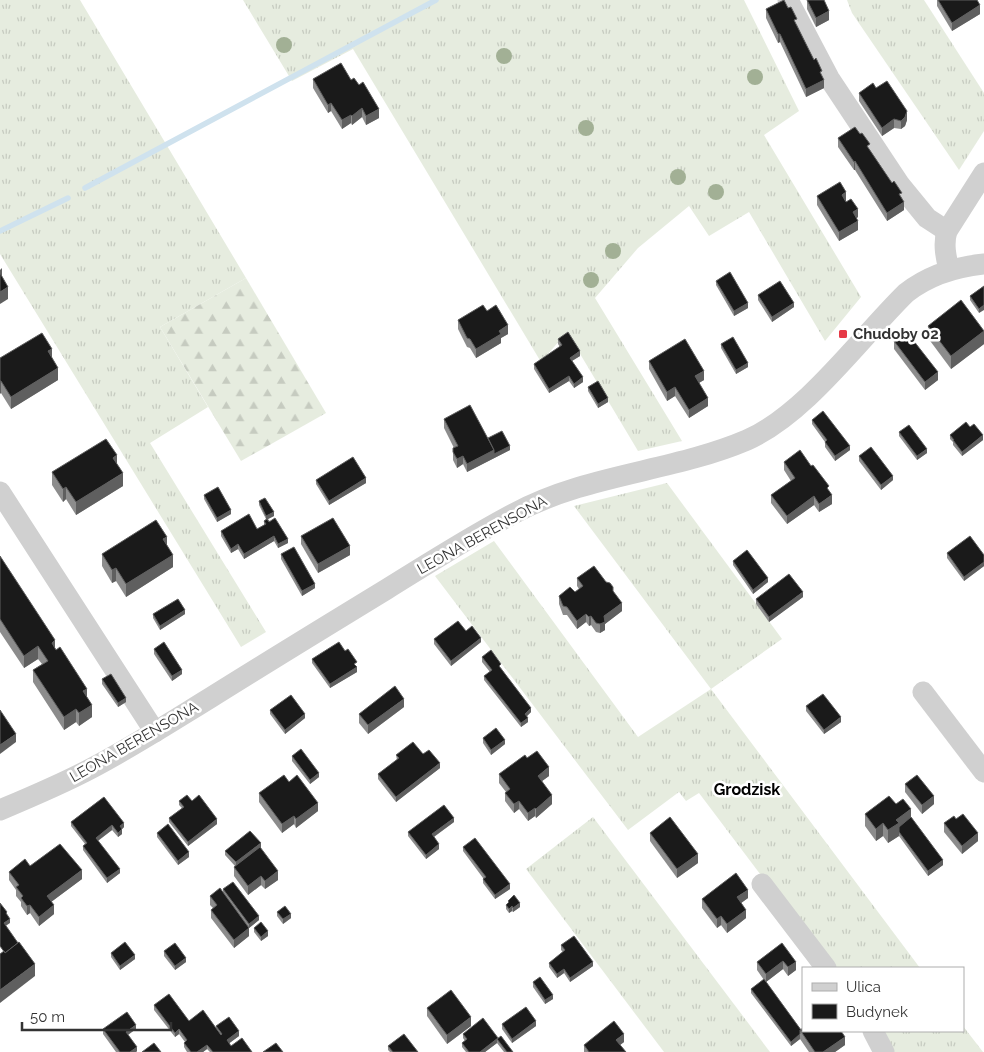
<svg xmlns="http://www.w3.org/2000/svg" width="984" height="1052" viewBox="0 0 984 1052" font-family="Raleway,sans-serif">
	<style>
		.grass { fill: url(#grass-tufts) }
		.forest { fill: url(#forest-firs) }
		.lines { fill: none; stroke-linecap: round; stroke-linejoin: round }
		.stream { stroke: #cfe2ee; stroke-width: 5.5 }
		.minor { stroke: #d0d0d0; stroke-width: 21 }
		.tree { fill: #a2b095 }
		.wall { fill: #8c8c8c }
		.shaded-wall { fill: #5f5f5f }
		.building { fill: #1a1a1a; stroke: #5f5f5f }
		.poi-dot { fill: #e63946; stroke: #fff; stroke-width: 2 }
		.labels { text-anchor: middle; stroke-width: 5; stroke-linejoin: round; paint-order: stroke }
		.poi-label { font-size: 15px; font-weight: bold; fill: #333; stroke: #fff; text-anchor: start }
		.street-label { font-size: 15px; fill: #333; stroke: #fff }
		.neighbourhood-label { font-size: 16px; font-weight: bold; fill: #000; stroke: #fff }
	</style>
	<defs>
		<pattern id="grass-tufts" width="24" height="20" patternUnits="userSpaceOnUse" patternTransform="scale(1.25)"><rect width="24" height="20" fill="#e6ecdf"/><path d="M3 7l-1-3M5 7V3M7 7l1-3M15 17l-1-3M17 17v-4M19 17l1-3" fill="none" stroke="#c6cbc0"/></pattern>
		<pattern id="forest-firs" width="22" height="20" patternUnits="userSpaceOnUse" patternTransform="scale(1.25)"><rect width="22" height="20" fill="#e6ecdf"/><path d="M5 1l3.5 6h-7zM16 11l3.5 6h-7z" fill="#c6cbc0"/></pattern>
	</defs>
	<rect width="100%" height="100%" fill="#fff"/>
	<!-- grass -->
	<g class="grass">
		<polygon points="0,0 80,0 246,278 160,327 208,407 150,443 266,632 241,647 0,254"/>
		<polygon points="243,0 744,0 799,111 764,135 861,297 825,341 749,212 709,236 689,206 638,248 595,298 682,441 638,451 567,332 541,362 353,49 292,81"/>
		<polygon points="847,0 924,0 984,93 984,131 959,170 852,13"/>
		<polygon points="667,483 782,639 711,689 920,968 831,968 699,793 686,801 679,792 628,830 435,576 494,541 638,737 711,689 574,506"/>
		<polygon points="593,817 770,1052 664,1052 526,869"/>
		<polygon points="963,1026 983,1052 894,1052 878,1031 963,1031"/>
	</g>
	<!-- forest -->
	<polygon class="forest" points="246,278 326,413 241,461 160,327"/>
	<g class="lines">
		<!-- stream -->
		<g class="stream">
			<polyline points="85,188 436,0"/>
			<polyline points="0,231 68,198"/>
		</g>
		<!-- minor -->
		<g class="minor">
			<polyline points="788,0 829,78 900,185 927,218 947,231"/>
			<path d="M949 270C946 257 943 244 947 231L984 173"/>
			<polyline points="0,492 155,732"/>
			<polyline points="923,692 984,772"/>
			<path d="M0 810C31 797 62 784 92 768 132 747 171 722 210 698 269 661 328 625 387 589 429 563 471 536 515 513 587 474 672 472 747 440 806 414 860 338 906 293 929 275 955 267 984 264"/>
			<polyline points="762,884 826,968"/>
			<polyline points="873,1031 884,1052"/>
		</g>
	</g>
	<!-- trees -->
	<g class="tree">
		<circle cx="284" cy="45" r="8"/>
		<circle cx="504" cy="56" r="8"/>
		<circle cx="755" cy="77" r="8"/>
		<circle cx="586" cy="128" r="8"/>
		<circle cx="678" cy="177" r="8"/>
		<circle cx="716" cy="192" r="8"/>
		<circle cx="613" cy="251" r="8"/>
		<circle cx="591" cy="280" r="8"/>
	</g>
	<!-- wall -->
	<g class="wall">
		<polygon points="807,0 829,20 816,27 807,9"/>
		<polygon points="937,0 977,0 980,14 952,31 937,6"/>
		<polygon points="766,9 797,25 822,77 824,88 806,97 780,42 778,43 766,18"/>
		<polygon points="313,79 351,80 379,118 366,125 362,117 352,125 351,123 342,129 331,111 328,113 313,88"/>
		<polygon points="876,88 907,120 905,126 901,129 894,128 882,136 859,101 859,93"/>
		<polygon points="838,138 870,150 902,198 904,210 887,221 855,170 854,170 838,147"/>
		<polygon points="817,196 846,201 858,217 856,218 858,230 839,241 817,205"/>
		<polygon points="716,281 748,308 734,316 716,285"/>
		<polygon points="984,286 979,313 970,300 970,296"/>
		<polygon points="758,295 794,307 772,322 758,300"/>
		<polygon points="487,311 508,334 501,338 501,343 476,358 470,348 467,347 458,329 458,320"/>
		<polygon points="928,326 984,331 984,344 951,369 928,338"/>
		<polygon points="558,339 580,356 572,361 583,382 574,388 569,381 549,393 534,369 534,364 560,347 558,344"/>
		<polygon points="894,341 938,380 925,390 894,349"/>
		<polygon points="721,344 748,367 736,374 721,348"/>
		<polygon points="0,358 52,358 58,380 11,409 1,393"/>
		<polygon points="649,361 704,380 699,383 708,406 689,418 675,396 667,401 649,369"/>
		<polygon points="588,387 608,402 598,408 588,391"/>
		<polygon points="444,419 488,438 510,450 467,472 463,464 457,468 453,460 453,448 454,448 444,428"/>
		<polygon points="812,420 850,450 835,461 825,447 825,442 812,424"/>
		<polygon points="970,427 983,440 962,456 953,445 953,442 950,439 950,435"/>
		<polygon points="899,432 927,453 917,460 899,436"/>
		<polygon points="859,456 893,480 881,490 859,461"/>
		<polygon points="784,462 832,504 819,512 814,505 787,524 771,503 771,495 791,481 784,470"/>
		<polygon points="52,472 123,486 76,515 66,499 63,502 52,485"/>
		<polygon points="316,480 366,483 329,505 316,484"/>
		<polygon points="204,495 231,514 217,522 204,499"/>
		<polygon points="259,501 274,516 268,519 288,543 278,548 274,541 244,559 238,549 231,553 221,536 221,531 257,529 264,525 264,521 266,519 259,505"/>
		<polygon points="301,536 350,555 318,573 301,544"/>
		<polygon points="167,545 173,567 126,597 116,581 112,583 102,566 102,554"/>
		<polygon points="947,553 984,555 984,566 964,581 947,558"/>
		<polygon points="281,554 315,588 302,596 281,559"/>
		<polygon points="0,556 55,648 87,697 92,717 79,726 76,722 64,730 33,682 33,670 42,664 38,659 24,668 0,632"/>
		<polygon points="733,561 768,582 753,594 733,565"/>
		<polygon points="577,578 613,592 622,611 605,624 605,630 600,633 596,632 591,625 589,626 586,622 577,629 567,615 563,615 559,604 559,596 575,592 579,589 577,586"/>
		<polygon points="803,597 769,622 756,604 756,599"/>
		<polygon points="153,614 185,614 160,630 153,618"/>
		<polygon points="466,631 481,642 451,666 434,644 434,639"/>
		<polygon points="154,649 182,674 172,681 154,654"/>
		<polygon points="482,657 501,668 531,712 527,716 528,722 521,727 484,680 484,676 490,672 482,662"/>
		<polygon points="312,659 357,667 357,672 330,688 312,663"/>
		<polygon points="102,679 126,702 118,707 102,684"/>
		<polygon points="806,706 841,722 824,734 806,711"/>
		<polygon points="404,707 368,734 359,723 359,714"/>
		<polygon points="270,710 305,718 285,734 270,714"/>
		<polygon points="483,738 505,744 491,755 483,743"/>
		<polygon points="423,754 440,768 396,802 378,779 378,774 397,760 396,755"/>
		<polygon points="292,756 319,777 310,784 292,761"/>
		<polygon points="527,758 549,776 542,781 552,804 536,818 535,816 528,821 519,809 514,813 505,801 505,793 506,792 499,783 499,774"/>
		<polygon points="289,782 318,811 296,828 294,824 282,833 259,802 259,793"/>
		<polygon points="905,784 934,804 922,814 905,792"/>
		<polygon points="104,797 124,827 122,829 122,834 118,837 112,830 98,841 120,873 107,883 83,850 83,846 85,844 71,826 71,822"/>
		<polygon points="179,801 192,801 217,824 188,846 169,822 169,818 182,808 179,805"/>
		<polygon points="896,804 911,817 943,865 928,876 899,836 888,843 883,836 876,841 865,826 865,814"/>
		<polygon points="956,819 978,841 962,854 944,832 944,823"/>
		<polygon points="454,822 434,837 439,849 426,859 408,836 408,832"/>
		<polygon points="157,833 189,857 178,865 157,837"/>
		<polygon points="650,833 698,863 677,878 650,841"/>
		<polygon points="463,847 510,889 495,899 483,883 483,878 463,851"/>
		<polygon points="260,848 278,880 265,889 261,885 248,895 234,876 234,867 235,866 225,855 225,851"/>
		<polygon points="30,866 82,879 51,902 54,914 39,926 30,913 27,915 21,906 21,902 16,896 16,890 9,880 9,872"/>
		<polygon points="223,889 259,920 249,928 247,926 249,936 234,948 211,918 211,910 213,908 210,905 210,896 223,893"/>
		<polygon points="748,898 741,903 746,918 727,933 721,925 717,928 702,908 702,899"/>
		<polygon points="508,901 520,907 513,912 512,911 509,913 506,909 506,905 508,903"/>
		<polygon points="277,912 291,918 283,924 277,916"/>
		<polygon points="254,928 268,936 261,941 254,932"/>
		<polygon points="782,943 796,970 788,976 783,969 766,982 801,1030 845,1045 835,1052 809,1052 800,1039 791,1046 751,993 751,989 764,980 757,970 757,962"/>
		<polygon points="561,945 593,966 570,982 564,973 557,978 549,967 549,963 563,952 561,950"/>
		<polygon points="164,951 186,962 175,970 164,956"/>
		<polygon points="111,953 135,959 120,970 111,957"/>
		<polygon points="533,982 553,999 545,1004 533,987"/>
		<polygon points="154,1005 189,1021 216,1028 216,1026 239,1036 229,1043 231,1046 252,1052 210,1052 207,1049 203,1052 187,1052 184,1047 184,1043 185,1042 179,1034 175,1037 154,1010"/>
		<polygon points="427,1008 471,1026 447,1044 427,1016"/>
		<polygon points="502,1024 536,1026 512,1043 502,1029"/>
		<polygon points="103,1029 136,1029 128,1035 137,1051 136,1052 116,1052 103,1034"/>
		<polygon points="463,1034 498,1038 513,1052 504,1052 497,1043 485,1052 466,1052 462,1047 462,1043 465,1041 463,1038"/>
		<polygon points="624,1042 620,1045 626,1052 584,1052 584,1045"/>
		<polygon points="388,1046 418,1052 390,1052 388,1050"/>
	</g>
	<!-- shaded-wall -->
	<g class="shaded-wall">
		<polygon points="980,5 980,14 952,31 952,23"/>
		<polygon points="829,11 829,20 816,27 816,18"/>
		<polygon points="778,34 780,34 780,42 778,43"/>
		<polygon points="824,80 824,88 806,97 806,89"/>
		<polygon points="331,103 331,111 328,113 328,105"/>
		<polygon points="362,108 362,117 352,125 352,116"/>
		<polygon points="379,109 379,118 366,125 366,116"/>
		<polygon points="907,111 907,120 905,126 901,129 901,121"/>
		<polygon points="351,115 351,123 342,129 342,120"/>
		<polygon points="894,119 894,128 882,136 882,128"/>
		<polygon points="855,161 855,170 854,170 854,162"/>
		<polygon points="846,192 846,201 842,204 842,195"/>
		<polygon points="904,202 904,210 887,221 887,213"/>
		<polygon points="858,209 858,217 853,221 853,212"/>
		<polygon points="858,221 858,230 839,241 839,232"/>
		<polygon points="2,268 2,281 0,282 0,270"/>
		<polygon points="8,287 8,299 0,304 0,292"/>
		<polygon points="748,303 748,308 734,316 734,311"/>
		<polygon points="794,303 794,307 772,322 772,317"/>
		<polygon points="984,305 984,310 979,313 979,309"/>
		<polygon points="508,325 508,334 501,338 501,343 476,358 476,349 499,331"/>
		<polygon points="984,331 984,344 951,369 951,356"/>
		<polygon points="52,349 52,362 48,351"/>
		<polygon points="580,351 580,356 570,362 570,358"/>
		<polygon points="748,363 748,367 736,374 736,370"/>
		<polygon points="58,368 58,380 11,409 11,397"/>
		<polygon points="704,371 704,380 695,385 695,376"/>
		<polygon points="938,372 938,380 925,390 925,382"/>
		<polygon points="569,376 569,381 549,393 549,389"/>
		<polygon points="583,377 583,382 574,388 574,384"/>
		<polygon points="0,381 1,381 1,393 0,394"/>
		<polygon points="675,387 675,396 667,401 667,392"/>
		<polygon points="608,398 608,402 598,408 598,404"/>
		<polygon points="708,398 708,406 689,418 689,410"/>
		<polygon points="983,435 983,440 962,456 962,452"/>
		<polygon points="510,446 510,450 467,472 467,464 494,450"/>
		<polygon points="850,446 850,450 835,461 835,456"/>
		<polygon points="927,449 927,453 917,460 917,456"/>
		<polygon points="117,455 117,468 113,458"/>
		<polygon points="463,456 463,464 457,468 457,459"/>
		<polygon points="123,473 123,486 76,515 76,502"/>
		<polygon points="893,476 893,480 881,490 881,485"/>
		<polygon points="366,478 366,483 329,505 329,501"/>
		<polygon points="66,487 66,499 63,502 63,489"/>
		<polygon points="832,495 832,504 819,512 819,504"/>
		<polygon points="814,496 814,505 787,524 787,516"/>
		<polygon points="231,510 231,514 217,522 217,518"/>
		<polygon points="274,512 274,516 266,520 266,516"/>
		<polygon points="274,536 274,541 244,559 244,554"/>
		<polygon points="167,537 167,549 163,539"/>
		<polygon points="288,539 288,543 278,548 278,544"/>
		<polygon points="238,544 238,549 231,553 231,549"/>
		<polygon points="350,546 350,555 318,573 318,564"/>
		<polygon points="173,555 173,567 126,597 126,584"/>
		<polygon points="984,562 984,566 964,581 964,577"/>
		<polygon points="116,568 116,581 112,583 112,570"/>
		<polygon points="768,578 768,582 753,594 753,590"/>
		<polygon points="315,584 315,588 302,596 302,591"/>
		<polygon points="803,592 803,597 769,622 769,617"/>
		<polygon points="622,603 622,611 605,624 605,630 600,633 600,624 604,616"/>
		<polygon points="185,610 185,614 160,630 160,626"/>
		<polygon points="586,614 586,622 577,629 577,621"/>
		<polygon points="591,616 591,625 589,626 589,617"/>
		<polygon points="481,638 481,642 451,666 451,661"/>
		<polygon points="55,640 55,653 52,643"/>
		<polygon points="38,646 38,659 24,668 24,656"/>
		<polygon points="357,667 357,672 330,688 330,684"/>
		<polygon points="182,670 182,674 172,681 172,676"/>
		<polygon points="87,689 87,701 83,691"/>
		<polygon points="126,698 126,702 118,707 118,703"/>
		<polygon points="404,699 404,707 368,734 368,725"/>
		<polygon points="92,705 92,717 79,726 79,713"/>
		<polygon points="531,708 531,712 525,718 525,714"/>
		<polygon points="76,709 76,722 64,730 64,717"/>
		<polygon points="305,714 305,718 285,734 285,730"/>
		<polygon points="841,717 841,722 824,734 824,730"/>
		<polygon points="528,718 528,722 521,727 521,723"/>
		<polygon points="16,734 16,742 0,754 0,745"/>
		<polygon points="505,740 505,744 491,755 491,750"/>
		<polygon points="440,763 440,768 396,802 396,797"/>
		<polygon points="549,767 549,776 538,784 538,776"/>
		<polygon points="319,773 319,777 310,784 310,780"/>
		<polygon points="552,795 552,804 536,818 536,809"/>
		<polygon points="934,796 934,804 922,814 922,805"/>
		<polygon points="519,801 519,809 514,813 514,804"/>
		<polygon points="318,803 318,811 296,828 296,819"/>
		<polygon points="535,808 535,816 528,821 528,813"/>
		<polygon points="911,809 911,822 899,831 899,836 888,843 888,830 896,820"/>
		<polygon points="294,816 294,824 282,833 282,824"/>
		<polygon points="454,818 454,822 432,838 432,834"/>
		<polygon points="217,819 217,824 188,846 188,842"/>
		<polygon points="124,823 124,827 120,831 120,826"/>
		<polygon points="883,823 883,836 876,841 876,829"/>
		<polygon points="112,825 112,830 96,842 96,838"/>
		<polygon points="122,829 122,834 118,837 118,833"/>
		<polygon points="978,833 978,841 962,854 962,846"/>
		<polygon points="261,843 261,848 236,867 236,862"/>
		<polygon points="439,844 439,849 426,859 426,855"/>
		<polygon points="189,852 189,857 178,865 178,861"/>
		<polygon points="698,854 698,863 677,878 677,869"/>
		<polygon points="943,860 943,865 928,876 928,871"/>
		<polygon points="120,869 120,873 107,883 107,878"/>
		<polygon points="82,870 82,879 47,905 47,896"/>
		<polygon points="278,871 278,880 265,889 265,881"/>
		<polygon points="261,876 261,885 248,895 248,886"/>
		<polygon points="510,884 510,889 495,899 495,895"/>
		<polygon points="748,890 748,898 737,906 737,897"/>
		<polygon points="520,903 520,907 513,912 513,908"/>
		<polygon points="30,905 30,913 27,915 27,906"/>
		<polygon points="54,905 54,914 39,926 39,917"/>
		<polygon points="512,906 512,911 509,913 509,909"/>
		<polygon points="746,910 746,918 727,933 727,924"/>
		<polygon points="291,914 291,918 283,924 283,919"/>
		<polygon points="259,916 259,920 249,928 249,924"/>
		<polygon points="721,916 721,925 717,928 717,919"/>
		<polygon points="10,919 10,923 4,927 4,923"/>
		<polygon points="249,928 249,936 234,948 234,940"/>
		<polygon points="268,931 268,936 261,941 261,937"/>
		<polygon points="135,955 135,959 120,970 120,966"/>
		<polygon points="186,958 186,962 175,970 175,966"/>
		<polygon points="783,961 783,969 766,982 766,974"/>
		<polygon points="593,962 593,966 570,982 570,978"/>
		<polygon points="796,962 796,970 788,976 788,967"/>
		<polygon points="35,964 35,976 0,1003 0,990"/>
		<polygon points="564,969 564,973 557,978 557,974"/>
		<polygon points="553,995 553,999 545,1004 545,1000"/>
		<polygon points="471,1017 471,1026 447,1044 447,1035"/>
		<polygon points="536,1021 536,1026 512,1043 512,1039"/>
		<polygon points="136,1025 136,1029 126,1036 126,1032"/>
		<polygon points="179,1029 179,1034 175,1037 175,1033"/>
		<polygon points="239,1031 239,1036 227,1045 227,1040"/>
		<polygon points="624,1034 624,1042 616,1048 616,1040"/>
		<polygon points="800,1034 800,1039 791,1046 791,1042"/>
		<polygon points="845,1037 845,1045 835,1052 823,1052"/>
		<polygon points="497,1039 497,1043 485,1052 480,1052"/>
		<polygon points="207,1045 207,1049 203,1052 197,1052"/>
		<polygon points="137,1047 137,1051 136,1052 130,1052"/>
	</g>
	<!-- building -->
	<g class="building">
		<polygon points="784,0 788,8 791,7 797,19 794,20 814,60 816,58 822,71 820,72 824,80 806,89 780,34 778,34 766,9"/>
		<polygon points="807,0 824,0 829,11 816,18"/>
		<polygon points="938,0 977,0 980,5 952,23"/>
		<polygon points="341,63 351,80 354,78 359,85 363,82 379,109 366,116 362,108 352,116 351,115 342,120 331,103 328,105 313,79"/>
		<polygon points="887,81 907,111 905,117 901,121 894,119 882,128 859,93 873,83 876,88"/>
		<polygon points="855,127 860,134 862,133 870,144 867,146 892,183 894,181 902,193 899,194 904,202 887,213 855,161 854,162 838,138"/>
		<polygon points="840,182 846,192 842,195 846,202 851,199 858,209 853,212 858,221 839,232 817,196"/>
		<polygon points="730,272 748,303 734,311 716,281"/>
		<polygon points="0,273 8,287 0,292"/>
		<polygon points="780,281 794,303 772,317 758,295"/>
		<polygon points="984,286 984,305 979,309 970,296"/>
		<polygon points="961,300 984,331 951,356 928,326"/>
		<polygon points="483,305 487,311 496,305 508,325 499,331 501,334 476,349 470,339 467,338 458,320"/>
		<polygon points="906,331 938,372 925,382 894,341"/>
		<polygon points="568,332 580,351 570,358 583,377 574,384 569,376 549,389 534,364 562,345 558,339"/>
		<polygon points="42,333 52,349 48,351 58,368 11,397 1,381 0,381 0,358"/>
		<polygon points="733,337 748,363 736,370 721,344"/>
		<polygon points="685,339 704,371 695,376 708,398 689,410 675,387 667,392 649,361"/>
		<polygon points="598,381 608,398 598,404 588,387"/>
		<polygon points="470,405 494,450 467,464 463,456 457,459 453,452 453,448 458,446 444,419"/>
		<polygon points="823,411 850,446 835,456 825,442 827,440 812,420"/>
		<polygon points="966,422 970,427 974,424 983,435 962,452 953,440 954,440 950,435"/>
		<polygon points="909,425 927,449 917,456 899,432"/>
		<polygon points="502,431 510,446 494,454 494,450 488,438"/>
		<polygon points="106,439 117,455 113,458 123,473 76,502 66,487 63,489 52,472"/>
		<polygon points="871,447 893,476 881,485 859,456"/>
		<polygon points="800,450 811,466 813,465 829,486 827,488 832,495 819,504 814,496 787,516 771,495 795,478 784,462"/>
		<polygon points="353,457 366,478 329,501 316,480"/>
		<polygon points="218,487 231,510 217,518 204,495"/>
		<polygon points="265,498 274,512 266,516 259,501"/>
		<polygon points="249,514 257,529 266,524 264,521 267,519 269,522 275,518 288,539 278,544 274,536 244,554 238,544 231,549 221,531"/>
		<polygon points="333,518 350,546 318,564 301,536"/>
		<polygon points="156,520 167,537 163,539 173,555 126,584 116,568 112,570 102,554"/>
		<polygon points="970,536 984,555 984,562 964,577 947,553"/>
		<polygon points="294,547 315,584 302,591 281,554"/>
		<polygon points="747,550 768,578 753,590 733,561"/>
		<polygon points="0,556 55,640 52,643 56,650 60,647 87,689 83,691 92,705 79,713 76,709 64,717 33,670 48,661 38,646 24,656 0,619"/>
		<polygon points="594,566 606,582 610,583 613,587 613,591 622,603 604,616 605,622 600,624 596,623 591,616 589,617 586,614 577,621 567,607 563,606 559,596 570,587 575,592 583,586 577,578"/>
		<polygon points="789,574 803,592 769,617 756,599"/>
		<polygon points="178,599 185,610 160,626 153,614"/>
		<polygon points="458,621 466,631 472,626 481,638 451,661 434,639"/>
		<polygon points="164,642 182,670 172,676 154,649"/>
		<polygon points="339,642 345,651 348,649 357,662 354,664 357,667 330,684 312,659"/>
		<polygon points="491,650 501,664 499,666 531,708 525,714 528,718 521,723 484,676 492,670 482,657"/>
		<polygon points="111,674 126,698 118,703 102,679"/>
		<polygon points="395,686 404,699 368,725 359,714"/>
		<polygon points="823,694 841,717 824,730 806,706"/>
		<polygon points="291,695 305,714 285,730 270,710"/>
		<polygon points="0,710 16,734 0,745"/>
		<polygon points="496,728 505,740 491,750 483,738"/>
		<polygon points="413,742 423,754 429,750 440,763 396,797 378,774 399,758 396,755"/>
		<polygon points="301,749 319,773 310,780 292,756"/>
		<polygon points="537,751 549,767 538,776 552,795 536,809 535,808 528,813 519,801 514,804 505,793 510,789 499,774 525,755 527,758"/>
		<polygon points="284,775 289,782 297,775 318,803 296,819 294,816 282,824 259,793"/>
		<polygon points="917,775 934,796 922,805 905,784"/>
		<polygon points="187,795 192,801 199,795 217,819 188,842 169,818 184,807 179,801"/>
		<polygon points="889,796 896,804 903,799 911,809 896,820 899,823 888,830 883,823 876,829 865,814"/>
		<polygon points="104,797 124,823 120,826 122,829 118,833 112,825 96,838 120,869 107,878 83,846 87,843 71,822"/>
		<polygon points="444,805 454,818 432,834 439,844 426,855 408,832"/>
		<polygon points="963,814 978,833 962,846 944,823 954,816 956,819"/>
		<polygon points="670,817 698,854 677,869 650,833"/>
		<polygon points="911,817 943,860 928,871 899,832 899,827"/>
		<polygon points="168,824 189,852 178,861 157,833"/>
		<polygon points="250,831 261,843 236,862 225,851"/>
		<polygon points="475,838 510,884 495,895 483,879 486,877 463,847"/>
		<polygon points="60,844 82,870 47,896 54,905 39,917 30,905 27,906 21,898 23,896 16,887 19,885 9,872 25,859 30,866"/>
		<polygon points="260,847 278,871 265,881 261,876 248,886 234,867"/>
		<polygon points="736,873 748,890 737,897 746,910 727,924 721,916 717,919 702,899"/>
		<polygon points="233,882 259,916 249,924 223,889"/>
		<polygon points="220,888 249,928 234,940 211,910 217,905 210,896"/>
		<polygon points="514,895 520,903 513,908 512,906 509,909 506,905 509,902 508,901"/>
		<polygon points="0,903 7,912 6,913 10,919 4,923 18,943 5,953 0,946"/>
		<polygon points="285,906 291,914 283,919 277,912"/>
		<polygon points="261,922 268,931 261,937 254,928"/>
		<polygon points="574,936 593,962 570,978 564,969 557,974 549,963 565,950 561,945"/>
		<polygon points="19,942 35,964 0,990 0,954 4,951 5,953"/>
		<polygon points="125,942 135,955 120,966 111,953"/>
		<polygon points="175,943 186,958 175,966 164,951"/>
		<polygon points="782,943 796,962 788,967 783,961 766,974 757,962"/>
		<polygon points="540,977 553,995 545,1000 533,982"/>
		<polygon points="764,979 801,1030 800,1030 800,1034 791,1042 751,989"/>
		<polygon points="451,990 471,1017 447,1035 427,1008"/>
		<polygon points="169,994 189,1021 203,1010 221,1035 222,1034 216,1026 229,1017 239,1031 227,1040 231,1046 242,1038 252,1052 213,1052 207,1045 197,1052 191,1052 184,1043 187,1040 179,1029 175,1033 154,1005"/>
		<polygon points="526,1007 536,1021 512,1039 502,1024"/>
		<polygon points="127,1012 136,1025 126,1032 137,1047 130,1052 120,1052 103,1029"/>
		<polygon points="483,1018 498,1038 480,1052 469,1052 462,1043 467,1039 463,1034"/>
		<polygon points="614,1021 624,1034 616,1040 626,1052 589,1052 584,1045"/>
		<polygon points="803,1028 803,1031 841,1031 845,1037 823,1052 815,1052 800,1030"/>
		<polygon points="404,1034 418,1052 393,1052 388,1046"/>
		<polygon points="501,1036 513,1052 507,1052 497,1039"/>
		<polygon points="154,1043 161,1052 142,1052"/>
		<polygon points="276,1043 283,1052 263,1052"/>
	</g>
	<!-- markers -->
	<rect class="poi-dot" x="838" y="329" width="10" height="10" rx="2.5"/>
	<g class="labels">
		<!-- poi labels -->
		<g class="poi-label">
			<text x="853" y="339">Chudoby 02</text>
		</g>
		<!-- street labels -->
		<g class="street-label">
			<text transform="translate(482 535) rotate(-29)" y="5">LEONA BERENSONA</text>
			<text transform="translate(134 742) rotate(-30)" y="5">LEONA BERENSONA</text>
		</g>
		<!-- neighbourhood labels -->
		<g class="neighbourhood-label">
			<text x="747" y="795">Grodzisk</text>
		</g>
	</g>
	<!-- legend -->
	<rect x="802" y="967" width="162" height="65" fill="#ffffff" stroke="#adadad"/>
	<rect x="812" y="983" width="25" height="8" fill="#d0d0d0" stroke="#adadad"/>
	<text x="846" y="992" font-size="15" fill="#333333">Ulica</text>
	<rect x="812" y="1004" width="25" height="15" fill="#1a1a1a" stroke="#adadad"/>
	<text x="846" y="1017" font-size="15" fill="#333333">Budynek</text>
	<!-- scale -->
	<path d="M22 1022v8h149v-8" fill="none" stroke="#333333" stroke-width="2.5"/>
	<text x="30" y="1022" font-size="15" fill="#333333" stroke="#ffffff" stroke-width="4" paint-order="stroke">50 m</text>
</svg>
